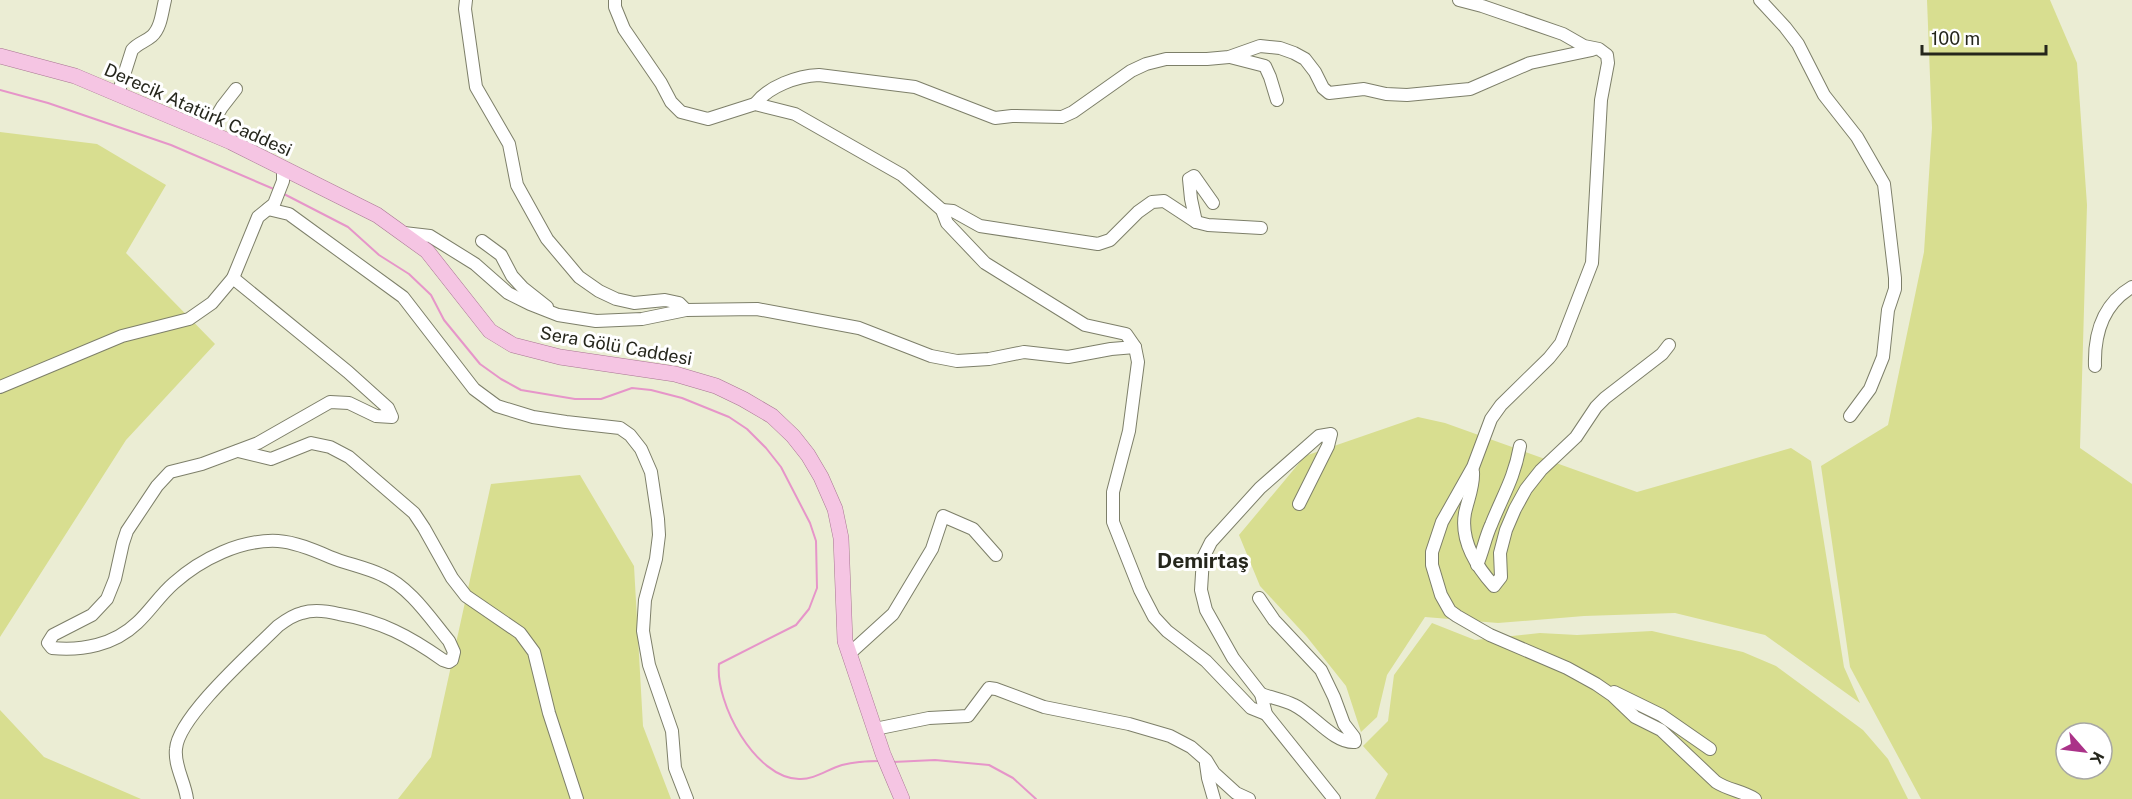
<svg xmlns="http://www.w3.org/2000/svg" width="2132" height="799" viewBox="0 0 2132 799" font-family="'Public Sans',sans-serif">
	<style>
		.green { fill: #d8de90; fill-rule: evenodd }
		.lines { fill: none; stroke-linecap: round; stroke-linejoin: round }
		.stream { stroke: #e695c9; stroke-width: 2 }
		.minor-casing { stroke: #7d7f69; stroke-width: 14 }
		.major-casing { stroke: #a87592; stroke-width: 16 }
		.minor { stroke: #fff; stroke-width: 12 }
		.major { stroke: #f5c5e3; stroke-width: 15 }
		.labels { text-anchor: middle; stroke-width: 6; stroke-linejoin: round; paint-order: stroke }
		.street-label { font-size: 18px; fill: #25261c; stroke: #fff }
		.quarter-label { font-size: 21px; font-weight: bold; fill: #25261c; stroke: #fff }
	</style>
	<rect width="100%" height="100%" fill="#ebedd4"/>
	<!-- green -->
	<g class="green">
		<path d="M1927 0H2050L2077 63 2087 205 2080 448 2132 484V799H1921L1850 667 1821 466 1888 425 1924 252 1932 128ZM2066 733H2102V769H2066Z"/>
		<polygon points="0,132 97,144 166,185 126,253 215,344 126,440 0,637"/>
		<polygon points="1418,417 1445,423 1637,492 1791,448 1811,461 1844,667 1860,703 1765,635 1675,613 1584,616 1498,623 1425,617 1387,675 1377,717 1361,732 1346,686 1307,637 1260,586 1239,535 1305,456"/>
		<polygon points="580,475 634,566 643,726 671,799 398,799 431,757 491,484"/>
		<polygon points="1432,623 1475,640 1540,633 1577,635 1652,631 1743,652 1776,666 1863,730 1888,759 1908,799 1375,799 1388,774 1363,746 1388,721 1394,675"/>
		<polygon points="0,710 44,757 141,799 0,799"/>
	</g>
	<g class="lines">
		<!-- stream -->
		<g class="stream">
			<polyline points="0,90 48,103 171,145 276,190"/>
			<path d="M284 194 348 227 379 255 409 274 431 295 444 320 480 364 501 379 521 390 575 399H601L632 388 651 390 682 398 729 417 747 429 766 448 781 467 810 523 816 541 817 588 809 609 796 625 719 664C715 703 755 778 799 779 814 780 828 769 842 765 854 762 867 761 879 761"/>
			<polyline points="893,762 935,760 989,765 1013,778 1036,799"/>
		</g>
		<defs>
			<g id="minor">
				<polyline points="466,0 465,9 476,87 509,144 517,185 547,239 579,277 599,291 616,299 634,303 665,300 679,303 686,310"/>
				<polyline points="615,0 615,7 624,29 661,83 671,102 681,112 708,119 755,104 795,114 902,175 942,210 947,223 985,263 1085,325 1126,334 1135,347 1138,362 1129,431 1113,492 1113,522 1140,590 1154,617 1167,631 1206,661 1251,708 1266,714"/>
				<path d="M1459 0 1482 6 1563 34 1584 46 1599 49 1607 55 1608 63 1601 100 1592 263 1561 343 1549 358 1501 405 1491 419 1473 467 1442 522 1432 552V565L1441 595 1450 611 1457 616 1490 635 1567 668 1596 684 1612 695 1635 717 1661 730 1716 782C1728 790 1743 791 1755 799"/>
				<polyline points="1760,0 1785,27 1798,44 1824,95 1857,137 1884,184 1895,278 1895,289 1888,310 1883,357 1870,389 1850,416"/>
				<polyline points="1230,57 1265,66 1270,77 1277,100"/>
				<path d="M118 94 132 50C138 43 145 42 152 36 161 28 162 12 165 0"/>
				<path d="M755 104C769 86 797 76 819 75L915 87 995 118 1012 116 1062 117 1073 112 1131 71 1146 64 1166 59H1207L1229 57 1260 46 1280 48 1294 53 1305 59 1315 72 1323 88 1329 93 1364 89 1386 94 1407 95 1470 89 1530 63 1592 50"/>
				<polyline points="207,132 222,107 236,89"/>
				<polyline points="268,209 289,214 403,297 474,389 497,406 533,417 566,422 620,428 630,435 641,449 651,472 658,519 659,535 656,559 645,600 643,631 649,665 672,731 675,768 687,799"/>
				<polyline points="942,210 953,211 980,226 1098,244 1110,240 1138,212 1152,202 1164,201 1196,222 1208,225 1261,228"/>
				<polyline points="1196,222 1191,199 1189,179 1194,176 1213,203"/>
				<polyline points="404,233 430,236 475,264 508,293 530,304 558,315 596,321 642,319 686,310 757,309 859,328 931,356 957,361 989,359 1024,352 1068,357 1111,349 1135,347"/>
				<polyline points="482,241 501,255 512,276 523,288 547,307"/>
				<path d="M2095 366C2094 334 2103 304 2132 287"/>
				<polyline points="0,387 122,336 189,319 212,303 233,278 258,217 274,204 283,181 283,169"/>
				<polyline points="238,451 271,459 311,443 330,447 349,457 414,513 424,528 452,578 466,596 520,633 534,652 549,713 577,799"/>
				<path d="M1473 472C1474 486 1468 499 1465 513 1460 541 1476 566 1494 586L1501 577 1500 553 1506 530 1515 509 1526 489 1541 470 1576 437 1596 407 1605 398 1662 354 1669 345"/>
				<polyline points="1299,504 1328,446 1331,434 1319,436 1260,488 1211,542 1203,558 1201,590 1206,610 1233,658 1261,694 1266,714 1334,799"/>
				<path d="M1477 565C1483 551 1485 538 1491 525 1503 495 1514 479 1520 446"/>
				<path d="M1259 598 1274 620 1321 670 1334 697 1344 724 1354 737 1355 742C1334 744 1312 713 1294 705 1284 700 1272 698 1261 694"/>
				<polyline points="849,654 893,614 932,549 943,516 973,529 996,555"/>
				<polyline points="1614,692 1661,715 1710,749"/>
				<polyline points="875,729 929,718 968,716 989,688 996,689 1044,707 1129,724 1170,736 1191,747 1206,760 1214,773 1236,793 1249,799"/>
				<polyline points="1206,764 1208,778 1214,799"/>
				<path d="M187 799C185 782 174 766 176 749 178 717 253 651 278 626 286 620 293 615 302 613 314 609 327 611 339 614 381 621 409 636 443 660L449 662 452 660 454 652 449 641C430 618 410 587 382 575 365 567 347 564 330 557 314 550 295 542 278 541 241 539 201 559 174 583 160 595 150 611 137 623 114 645 82 651 52 648L48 643 53 635 92 615 107 599 115 579 123 543 127 531 157 486 170 472 202 464 258 443 330 402 349 403 376 416 392 417 388 408 348 372 233 278"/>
			</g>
			<polyline id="major" points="0,56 75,76 231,142 377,215 427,251 490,331 513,345 560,357 675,374 716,386 743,399 772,416 793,436 808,455 821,477 835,509 841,538 845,641 883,754 902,799"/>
		</defs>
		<!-- minor casing -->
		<use href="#minor" class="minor-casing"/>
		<!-- major casing -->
		<use href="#major" class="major-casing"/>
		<!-- minor -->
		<use href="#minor" class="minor"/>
		<!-- major -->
		<use href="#major" class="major"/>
	</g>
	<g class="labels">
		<!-- street labels -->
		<g class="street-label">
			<text transform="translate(198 110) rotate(24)" y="6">Derecik Atatürk Caddesi</text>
			<text transform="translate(616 346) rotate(10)" y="6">Sera Gölü Caddesi</text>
		</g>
		<!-- quarter labels -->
		<g class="quarter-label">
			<text x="1203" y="568">Demirtaş</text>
		</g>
	</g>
	<!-- north arrow -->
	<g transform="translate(2084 751) rotate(118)"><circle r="28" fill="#ffffff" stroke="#a8a8a4" stroke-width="1.5"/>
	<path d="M0-4.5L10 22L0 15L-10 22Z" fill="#aa3288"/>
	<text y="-9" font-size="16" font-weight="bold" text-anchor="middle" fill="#25261c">K</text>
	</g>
	<!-- scale -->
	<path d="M1922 45v9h124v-9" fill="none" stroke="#25261c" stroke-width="3"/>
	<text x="1931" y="45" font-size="18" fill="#25261c" stroke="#ffffff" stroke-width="4.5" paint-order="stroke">100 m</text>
</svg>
